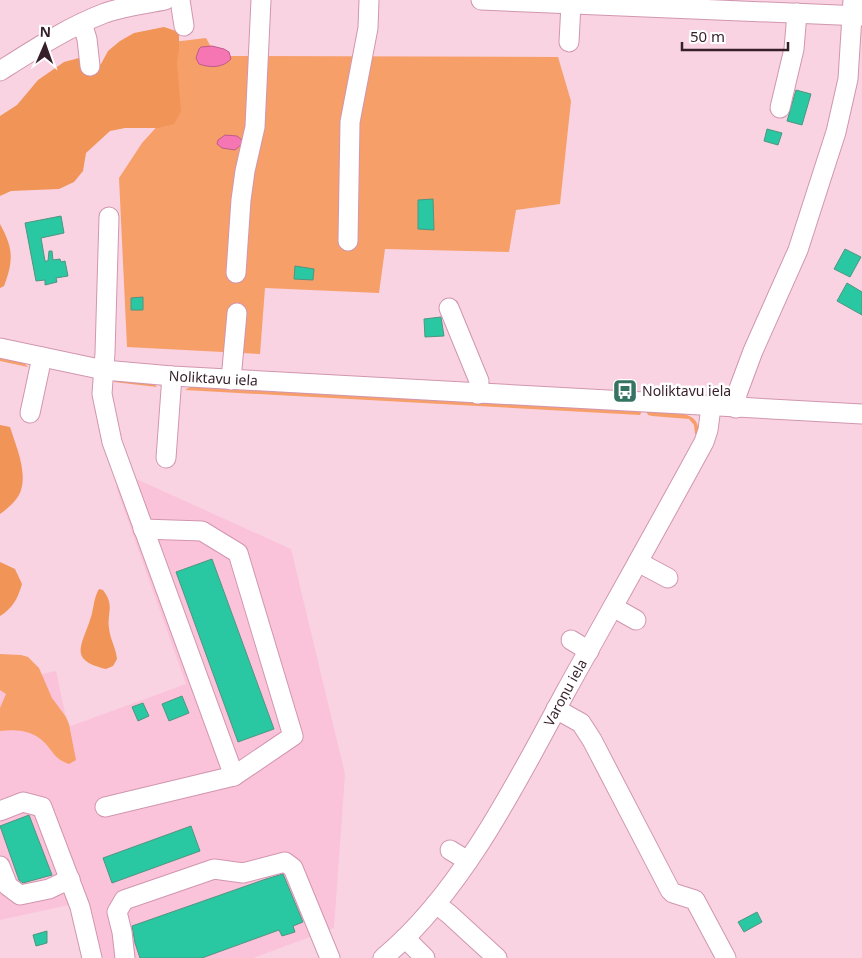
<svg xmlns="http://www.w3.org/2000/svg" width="862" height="958" viewBox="0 0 862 958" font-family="'Noto Sans',sans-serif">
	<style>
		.built { fill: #fbc3da }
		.green { fill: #f79f68 }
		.forest { fill: #f19458 }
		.water { fill: #f676b3; stroke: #bc5c8a }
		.building { fill: #29c7a2; stroke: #509580 }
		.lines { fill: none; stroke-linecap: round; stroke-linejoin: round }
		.minor-casing { stroke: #d196af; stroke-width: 21 }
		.minor { stroke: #fff; stroke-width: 19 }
		.labels { text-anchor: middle; stroke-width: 5; stroke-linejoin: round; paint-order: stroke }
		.street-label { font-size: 14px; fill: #361f29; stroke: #fff }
		.poi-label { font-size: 14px; fill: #361f29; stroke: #fff; text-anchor: start }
	</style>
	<rect width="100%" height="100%" fill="#f9d3e2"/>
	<!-- built -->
	<polygon class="built" points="134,478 291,549 345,774 334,928 253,958 100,958 87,901 0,920 0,683 56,671 68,727 186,684 116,487"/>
	<!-- green -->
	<g class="green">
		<polygon points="206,38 216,56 558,57 571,101 560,204 516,210 509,252 385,249 379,293 265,288 260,354 127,347 119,178 142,143 162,121 165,43"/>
		<polygon points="0,357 23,362 28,367 0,361"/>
		<polygon points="117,380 154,384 157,387 114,382"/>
		<polygon points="192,386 228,389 642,411 640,415 185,390"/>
		<path d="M646 411C665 413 703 407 698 435L695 434 694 425 689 419 652 416 648 415Z"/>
		<path d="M0 654 21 655 28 657 39 668 52 698 66 717 69 724 76 760 69 764C56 760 53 752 45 743 33 730 16 729 0 731V708L6 694 0 690Z"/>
	</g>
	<!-- forest -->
	<g class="forest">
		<polygon points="164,27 179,32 179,48 177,63 181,111 174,124 158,128 125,128 110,131 86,153 83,171 74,182 59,189 11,191 0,196 0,116 17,105 38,80 64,62 79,58 87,71 101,64 108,51 120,41 134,33"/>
		<path d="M0 224C13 248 14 259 4 286L0 288Z"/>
		<path d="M0 425 10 427C16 446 27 470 21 490 18 500 8 508 0 514Z"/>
		<path d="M0 562 15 569 22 584C18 598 13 608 0 616Z"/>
		<path d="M99 589 103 590C115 606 107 612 109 628 110 639 116 648 117 659L113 666 106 669C69 660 81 647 90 620 94 610 93 599 99 589Z"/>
	</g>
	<!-- water -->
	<g class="water">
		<path d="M212 46 224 49 229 52 231 59C223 68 210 68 199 64L196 58 199 49 201 47Z"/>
		<polygon points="225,135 237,136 242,140 242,144 235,150 222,148 217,144 218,140"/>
	</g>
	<!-- building -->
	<g class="building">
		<polygon points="796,90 811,94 802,125 787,121"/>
		<polygon points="767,129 782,133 778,145 764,141"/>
		<polygon points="433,199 434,230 418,229 418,200"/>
		<polygon points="61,216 64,233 41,238 45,261 48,261 49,251 52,251 53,260 60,259 61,262 65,261 68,276 56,278 57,282 45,285 45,280 36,281 25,223"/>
		<polygon points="845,249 861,257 850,277 834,269"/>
		<polygon points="295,266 314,269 313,280 294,279"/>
		<polygon points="847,283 862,292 862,315 837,301"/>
		<polygon points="143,297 143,310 131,310 131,298"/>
		<polygon points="441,317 444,336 425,337 424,319"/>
		<polygon points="212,559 274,729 238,742 176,572"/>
		<polygon points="182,696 189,713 169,721 162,704"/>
		<polygon points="143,703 149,716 138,721 132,707"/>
		<polygon points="29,815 52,875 23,883 19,880 0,826"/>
		<polygon points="191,826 200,851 112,883 103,858"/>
		<polygon points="283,874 303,922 293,926 295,932 282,936 279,930 202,958 140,958 135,943 132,926 266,879"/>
		<polygon points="757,912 762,922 744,932 738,922"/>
		<polygon points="47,931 47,943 36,946 33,935"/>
	</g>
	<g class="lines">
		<defs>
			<g id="minor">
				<polyline points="180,0 184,26"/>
				<polyline points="481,0 862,16"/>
				<polyline points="82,23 87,39 90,66"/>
				<polyline points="569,42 571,4"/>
				<path d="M0 71C33 50 68 27 105 13 125 6 145 4 165 0"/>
				<polyline points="780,108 794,49 797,13"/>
				<polyline points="109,217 105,353 102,394 112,442 234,776"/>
				<polyline points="348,241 350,122 368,28 369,0"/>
				<polyline points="236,273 241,200 245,171 255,127 261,0"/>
				<polyline points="449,308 479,381 478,394"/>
				<path id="s1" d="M0 348 104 370 172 376 862 414"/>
				<polyline points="231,380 237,313"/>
				<polyline points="736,408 737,394 753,351 798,250 836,132 848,79 853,0"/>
				<polyline points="30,413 42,357"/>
				<polyline points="166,458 172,376"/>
				<polyline points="638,562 668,578"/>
				<polyline points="613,607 636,620"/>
				<polyline points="571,640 589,651"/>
				<polyline points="556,709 581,723 592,740 670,890 673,893 695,900 726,958"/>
				<polyline points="105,807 234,776 293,736 238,553 202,531 143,529"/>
				<polyline points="0,811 23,802 42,807 80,907 92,958"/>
				<polyline points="450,850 468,861"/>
				<polyline points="0,866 8,886 20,895 49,889 70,879"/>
				<polyline points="436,904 449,914 497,958"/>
				<polyline points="405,938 425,958"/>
				<polyline points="125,958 122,932 117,912 124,900 214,869 243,873 285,862 293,868 330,958"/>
				<path id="s2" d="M383 958C462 893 518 780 566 691 612 608 659 525 704 442L708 430 711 407"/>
			</g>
		</defs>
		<!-- minor casing -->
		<use href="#minor" class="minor-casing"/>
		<!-- minor -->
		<use href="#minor" class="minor"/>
	</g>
	<!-- icons -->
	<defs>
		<symbol id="bus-square" viewBox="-11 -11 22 22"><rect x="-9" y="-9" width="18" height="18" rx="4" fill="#357462" stroke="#fff"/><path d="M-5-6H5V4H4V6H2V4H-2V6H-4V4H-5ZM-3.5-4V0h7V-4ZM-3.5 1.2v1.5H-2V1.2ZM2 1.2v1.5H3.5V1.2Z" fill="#fff"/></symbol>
	</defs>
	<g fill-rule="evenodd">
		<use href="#bus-square" x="611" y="377" width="28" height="28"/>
	</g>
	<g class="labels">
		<!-- street labels -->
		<g class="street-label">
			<text dy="5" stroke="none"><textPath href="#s1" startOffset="216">Noliktavu iela</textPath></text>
			<text dy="5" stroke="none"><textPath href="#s2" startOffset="324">Varoņu iela</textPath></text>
		</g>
		<!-- poi labels -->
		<g class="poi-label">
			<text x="642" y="396">Noliktavu iela</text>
		</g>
	</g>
	<!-- north arrow -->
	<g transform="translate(45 45) rotate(2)" stroke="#ffffff" stroke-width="4" paint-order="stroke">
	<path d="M0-4L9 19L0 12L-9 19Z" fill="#361f29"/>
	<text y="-8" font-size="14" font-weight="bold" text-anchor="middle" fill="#361f29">N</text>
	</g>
	<!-- scale -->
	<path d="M682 42v8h106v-8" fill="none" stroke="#361f29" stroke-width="2.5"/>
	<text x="690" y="42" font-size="15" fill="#361f29" stroke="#ffffff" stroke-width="4" paint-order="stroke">50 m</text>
</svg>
